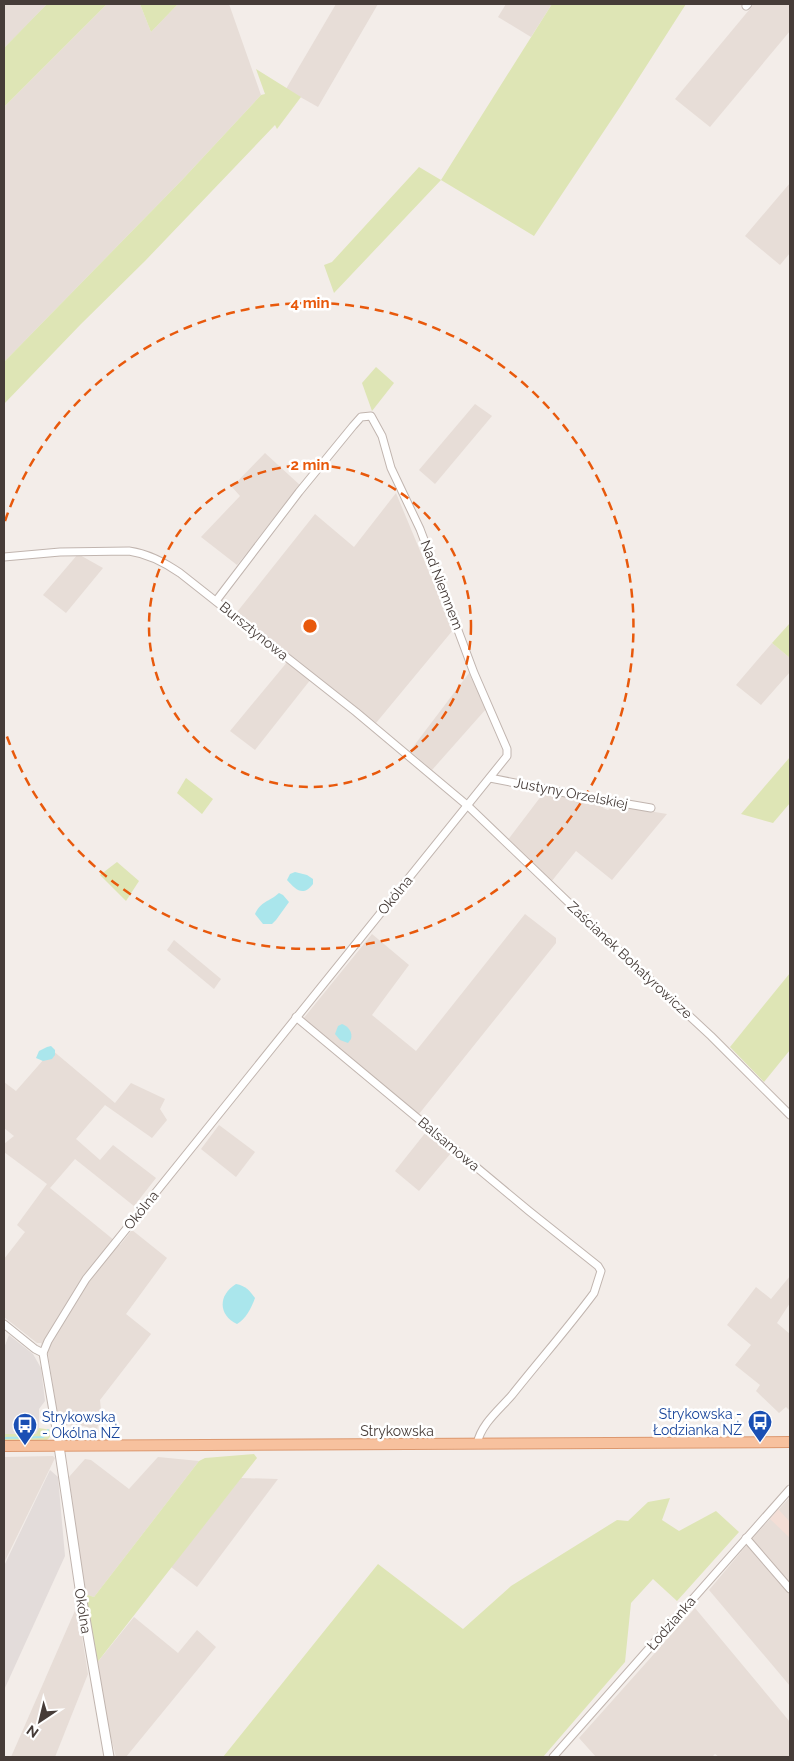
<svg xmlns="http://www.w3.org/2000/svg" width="794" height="1761" viewBox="0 0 794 1761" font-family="Raleway,sans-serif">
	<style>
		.residential { fill: #e7ddd7 }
		.commercial { fill: #f3ded6 }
		.industrial { fill: #e3dcda }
		.green { fill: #dee5b5 }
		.water { fill: #aae6ec }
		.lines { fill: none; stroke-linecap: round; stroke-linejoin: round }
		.stream { stroke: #aae6ec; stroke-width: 2 }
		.minor-casing { stroke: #c1b5af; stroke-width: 9 }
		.tertiary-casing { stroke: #c1b5af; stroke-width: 11 }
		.primary-casing { stroke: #dc986f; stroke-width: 12 }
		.minor { stroke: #fff; stroke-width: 7 }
		.tertiary { stroke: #fff; stroke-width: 9 }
		.primary { stroke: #f7c19e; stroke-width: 10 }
		.ring { fill: none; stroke: #e8590c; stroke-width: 2.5; stroke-dasharray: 9 6 }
		.labels { text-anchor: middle; stroke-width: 5; stroke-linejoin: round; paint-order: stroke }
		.street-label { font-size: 14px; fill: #463c38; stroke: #fff }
		.transit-label { font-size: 14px; fill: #164399; stroke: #fff; text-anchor: end }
		.centre { fill: #e8590c; stroke: #fff; stroke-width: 2.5 }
		.ring-label { font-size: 15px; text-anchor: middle; font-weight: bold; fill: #e8590c; stroke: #fff; stroke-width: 5; stroke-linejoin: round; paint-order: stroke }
	</style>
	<rect width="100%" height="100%" fill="#f3ede9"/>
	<!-- residential -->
	<g class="residential">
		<polygon points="4,4 47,4 4,48"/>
		<polygon points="107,4 140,4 151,32 178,4 229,4 261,95 182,180 4,362 4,107"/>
		<polygon points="336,4 378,4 318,107 286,89"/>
		<polygon points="506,4 552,4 531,37 498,17"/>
		<polygon points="754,4 790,4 790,31 710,127 675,99"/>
		<polygon points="790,183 790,253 780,265 745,236"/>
		<polygon points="475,404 492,416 435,484 419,470"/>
		<polygon points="265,453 301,486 237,565 201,537 240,496 232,487"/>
		<polygon points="396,493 453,630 376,723 237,612 315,514 354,547"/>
		<polygon points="78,554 103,568 66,613 43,595"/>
		<polygon points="772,643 790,658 790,672 761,705 736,685"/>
		<polygon points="288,661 311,679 255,750 230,731"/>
		<polygon points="469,673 486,709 432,770 410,751"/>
		<polygon points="545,791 604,803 603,808 608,810 613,805 667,814 612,880 576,851 551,882 507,841"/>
		<polygon points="525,914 556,938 556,943 419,1114 303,1019 372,934 409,965 372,1015 416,1051"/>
		<polygon points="174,940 221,979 214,989 167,950"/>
		<polygon points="52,1050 115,1103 131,1083 165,1099 160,1109 167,1120 152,1138 105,1105 76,1139 100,1160 113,1145 156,1178 134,1206 75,1159 50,1188 120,1245 132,1230 167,1258 126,1314 151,1334 100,1400 101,1410 97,1430 84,1426 59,1425 48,1354 41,1343 37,1343 4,1317 4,1259 25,1232 17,1225 47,1184 4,1152 4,1144 14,1136 4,1128 4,1082 16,1091"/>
		<polygon points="219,1125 255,1152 236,1177 201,1149"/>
		<polygon points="426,1132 451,1153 419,1191 395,1171"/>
		<polygon points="790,1276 790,1303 777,1323 790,1334 790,1411 786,1407 779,1413 756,1391 760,1385 735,1365 751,1345 727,1325 756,1287 771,1299"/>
		<polygon points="53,1456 55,1458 4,1563 4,1457"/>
		<polygon points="158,1457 199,1461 94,1597 85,1594 69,1477 85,1459 91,1460 129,1489"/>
		<polygon points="241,1478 278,1479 197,1587 171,1567"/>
		<polygon points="790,1497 790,1686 709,1590 751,1540"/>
		<polygon points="77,1606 88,1674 55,1757 11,1757"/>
		<polygon points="695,1608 790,1722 790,1757 764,1757 762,1756 760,1757 719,1757 715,1754 712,1757 596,1757 579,1738"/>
		<polygon points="134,1617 178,1653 197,1630 216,1647 126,1757 116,1757 111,1738 109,1739 96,1664"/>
	</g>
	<!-- commercial -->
	<polygon class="commercial" points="778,1509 790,1522 790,1538 770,1519"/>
	<!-- industrial -->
	<g class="industrial">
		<polygon points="9,1335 33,1354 41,1368 45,1401 39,1409 39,1428 36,1434 4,1434 4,1348"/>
		<polygon points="50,1470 58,1477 65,1556 4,1690 4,1566"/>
	</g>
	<!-- green -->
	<g class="green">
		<polygon points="47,4 107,4 4,107 4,48"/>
		<polygon points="140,4 178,4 151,32"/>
		<polygon points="552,4 686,4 622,104 534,236 441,180 334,293 324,265 332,262 419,167 441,180"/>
		<polygon points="256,69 301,97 277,129 275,125 145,261 81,324 4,404 4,362 182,180 261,95 265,94"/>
		<polygon points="376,367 394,383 372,411 362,383"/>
		<polygon points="790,623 790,658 772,643"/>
		<polygon points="790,757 790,803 773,823 741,814"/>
		<polygon points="186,778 213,799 202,814 177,793"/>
		<polygon points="117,862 139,881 126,901 100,875"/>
		<polygon points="790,973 790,1050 764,1082 730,1047"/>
		<polygon points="39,1428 51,1430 50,1437 47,1440 4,1440 4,1434 36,1434"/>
		<polygon points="254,1454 257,1458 96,1664 85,1594 94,1597 199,1461 205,1458"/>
		<polygon points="670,1498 662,1520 679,1531 716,1511 739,1532 677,1601 653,1579 631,1603 625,1662 543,1757 223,1757 378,1564 463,1629 511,1586 617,1520 628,1521 648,1502"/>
	</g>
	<!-- water -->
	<g class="water">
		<path d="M295 872 307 875 313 879V884C303 897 296 890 287 880L290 874Z"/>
		<path d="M279 893 283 895 289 902 276 920 272 924H263L255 914C261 901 269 902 279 893Z"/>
		<path d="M342 1024C348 1026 353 1032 351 1039L348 1043 340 1040 335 1034 338 1026Z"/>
		<polygon points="47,1047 51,1046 55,1050 55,1055 52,1059 43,1061 36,1058 39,1051"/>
		<path d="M236 1284C246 1286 249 1290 255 1298 252 1307 245 1320 237 1324 218 1315 218 1295 236 1284Z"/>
	</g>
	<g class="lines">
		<!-- stream -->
		<polyline class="stream" points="4,1438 43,1437 48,1430"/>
		<defs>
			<g id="minor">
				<polyline points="746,6 748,4"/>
				<path d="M4 557 60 552 129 551C149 554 164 562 180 573L356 712 468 806 615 947 711 1036 790 1115"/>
				<polyline points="490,778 581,796 651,808"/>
				<path d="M296 1017 529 1211 598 1266 601 1271 594 1293C568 1328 539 1361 512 1395 499 1410 481 1424 477 1444"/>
				<polyline points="4,1324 35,1349 43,1353"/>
				<polyline points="59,1446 43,1353 48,1341 86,1279 507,756 507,749 474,673 420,529 391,468 382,436 371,416 361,417 353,426 299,492 216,601"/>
				<polyline points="746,1538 790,1589"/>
				<polyline points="553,1757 790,1489"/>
			</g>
			<polyline id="tertiary" points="59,1446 81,1595 109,1757"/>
			<polyline id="primary" points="4,1446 790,1442"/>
		</defs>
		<!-- minor casing -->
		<use href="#minor" class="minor-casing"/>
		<!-- tertiary casing -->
		<use href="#tertiary" class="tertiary-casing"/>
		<!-- primary casing -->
		<use href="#primary" class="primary-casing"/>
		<!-- minor -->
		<use href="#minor" class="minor"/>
		<!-- tertiary -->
		<use href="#tertiary" class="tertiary"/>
		<!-- primary -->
		<use href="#primary" class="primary"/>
	</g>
	<!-- distance rings -->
	<g class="ring">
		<circle cx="310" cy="626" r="161"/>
		<path d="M5 521A323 323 0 1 1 5 731"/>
	</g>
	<!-- icons -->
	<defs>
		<symbol id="bus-pin" viewBox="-11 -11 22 30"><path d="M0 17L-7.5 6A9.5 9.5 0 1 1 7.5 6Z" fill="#1a4fb4" stroke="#fff"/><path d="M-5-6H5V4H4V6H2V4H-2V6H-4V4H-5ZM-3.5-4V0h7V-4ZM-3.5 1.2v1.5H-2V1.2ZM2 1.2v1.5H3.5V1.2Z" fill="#fff"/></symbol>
	</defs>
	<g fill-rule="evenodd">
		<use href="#bus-pin" x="746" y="1408" width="28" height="38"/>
		<use href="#bus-pin" x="11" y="1411" width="28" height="38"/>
	</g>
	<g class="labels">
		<!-- street labels -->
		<g class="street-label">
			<text transform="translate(442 585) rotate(69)" y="5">Nad Niemnem</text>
			<text transform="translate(254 631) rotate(39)" y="5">Bursztynowa</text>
			<text transform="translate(571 793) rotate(11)" y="5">Justyny Orzelskiej</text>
			<text transform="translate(395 895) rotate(-51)" y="5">Okólna</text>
			<text transform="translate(630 960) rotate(43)" y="5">Zaścianek Bohatyrowicze</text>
			<text transform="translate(449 1144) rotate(40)" y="5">Balsamowa</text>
			<text transform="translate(141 1210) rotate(-51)" y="5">Okólna</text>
			<text x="397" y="1436">Strykowska</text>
			<text transform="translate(83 1611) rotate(81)" y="5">Okólna</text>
			<text transform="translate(671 1623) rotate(-49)" y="5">Łodzianka</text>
		</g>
		<!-- transit labels -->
		<g class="transit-label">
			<text x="742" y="1419">Strykowska -<tspan x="742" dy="16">Łodzianka NŻ</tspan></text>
			<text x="42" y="1422" text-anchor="start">Strykowska<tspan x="42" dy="16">- Okólna NŻ</tspan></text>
		</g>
	</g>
	<circle cx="310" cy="626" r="8" class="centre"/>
	<g class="ring-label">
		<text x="310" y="308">4 min</text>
		<text x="310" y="470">2 min</text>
	</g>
	<!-- border -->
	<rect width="794" height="1761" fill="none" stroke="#463c38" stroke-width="10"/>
	<!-- north arrow -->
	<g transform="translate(40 1721) rotate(215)" stroke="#ffffff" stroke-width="4" paint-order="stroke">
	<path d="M0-4L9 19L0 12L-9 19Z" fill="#463c38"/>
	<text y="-8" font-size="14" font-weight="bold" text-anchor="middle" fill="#463c38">N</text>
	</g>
</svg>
